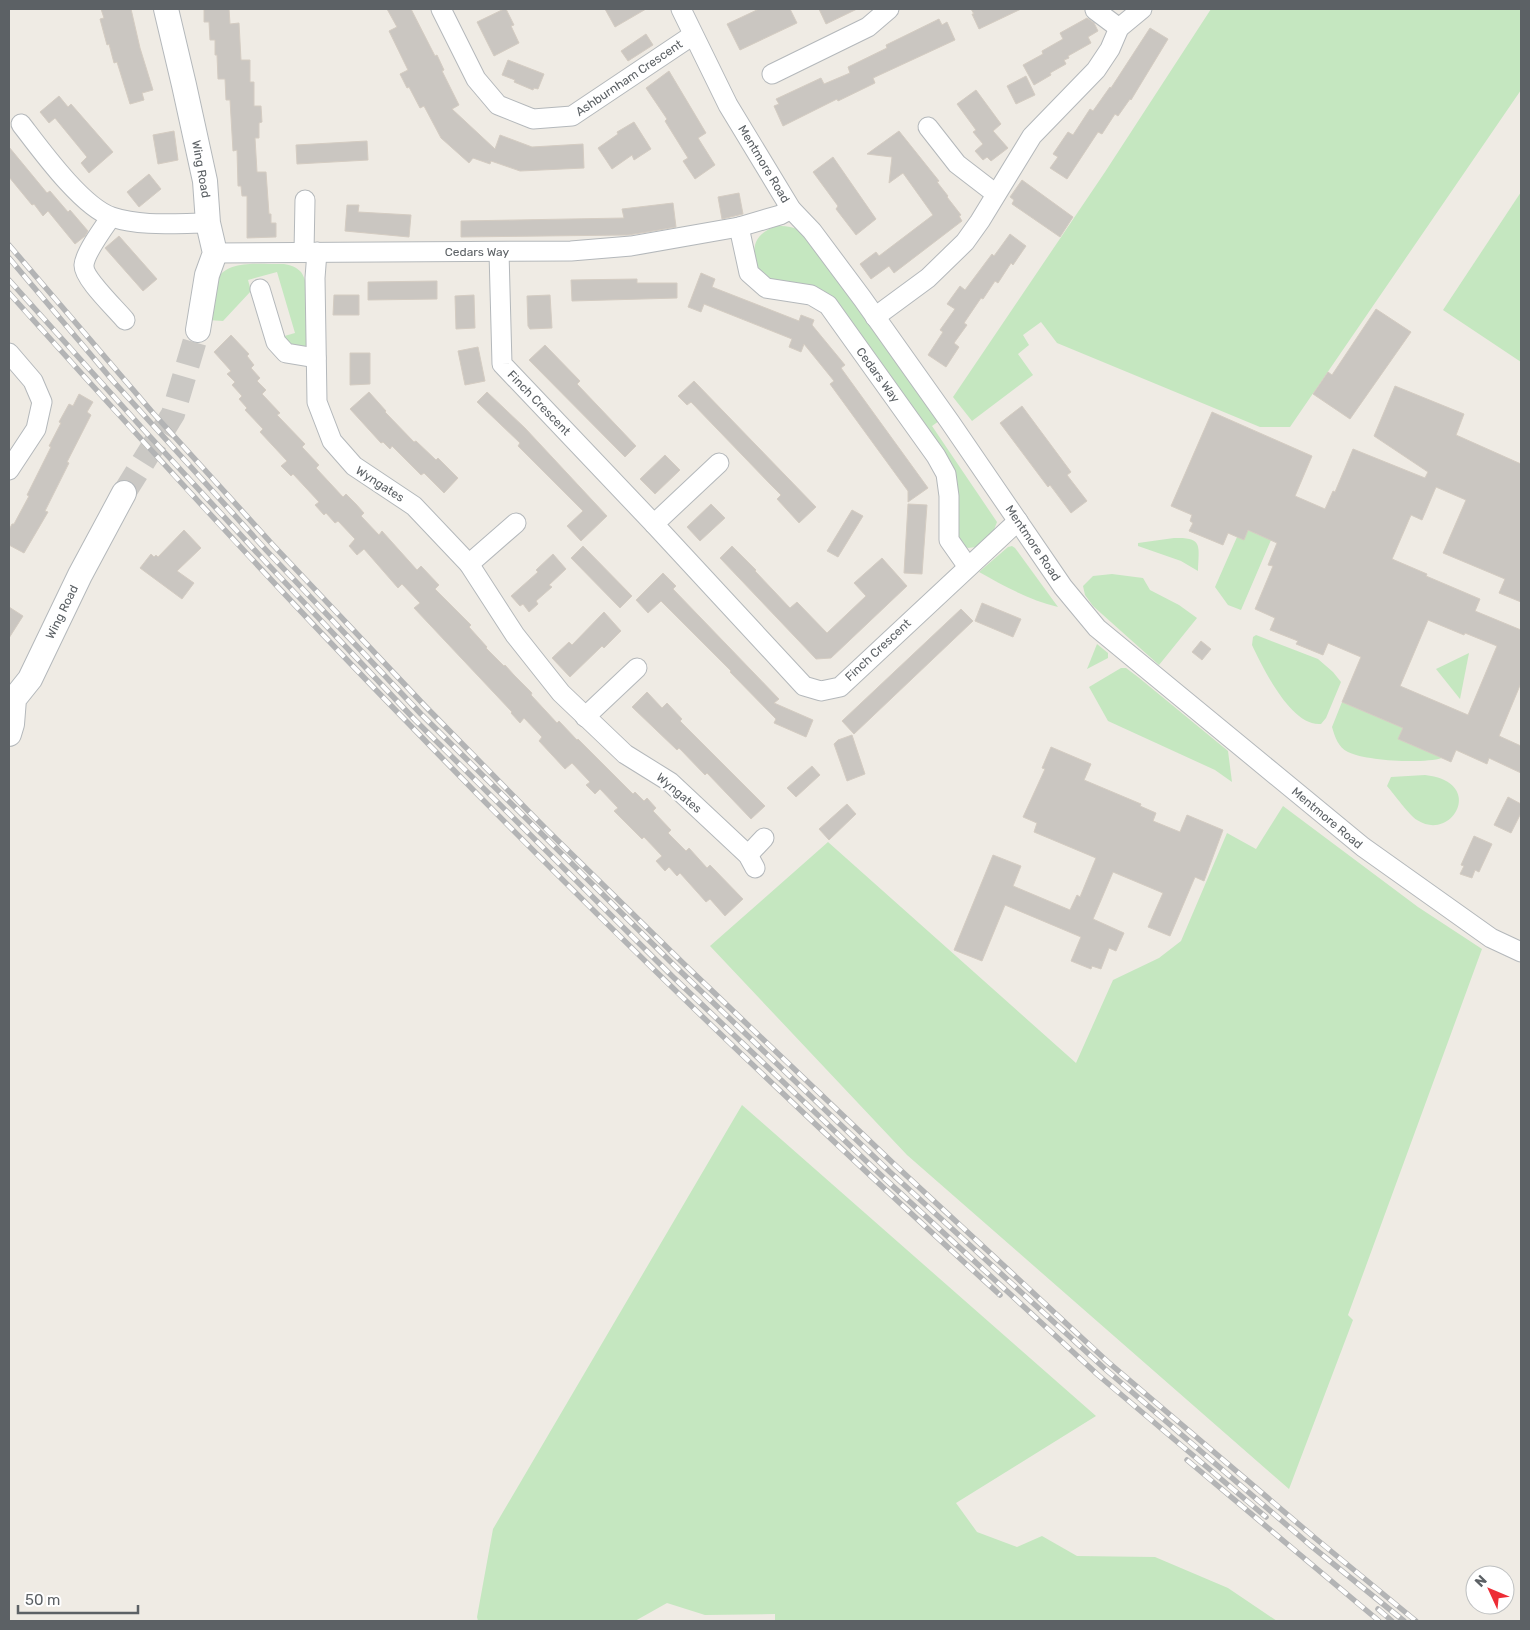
<svg xmlns="http://www.w3.org/2000/svg" width="1530" height="1630" viewBox="0 0 1530 1630" font-family="Rubik,sans-serif">
	<style>
		.green { fill: #c5e7c0 }
		.building { fill: #cac6c1; stroke: #d4ccc2; fill-rule: evenodd }
		.lines { fill: none; stroke-linecap: round; stroke-linejoin: round }
		.tertiary-tunnel { stroke: #cac8c4; stroke-width: 24; stroke-dasharray: 24 12; stroke-linecap: butt }
		.minor-casing { stroke: #b4b8bb; stroke-width: 21 }
		.tertiary-casing { stroke: #b4b8bb; stroke-width: 26 }
		.minor { stroke: #fff; stroke-width: 19 }
		.tertiary { stroke: #fff; stroke-width: 24 }
		.rail-casing { stroke: #b3b4b5; stroke-width: 5.5 }
		.rail { stroke: #fff; stroke-width: 4; stroke-dasharray: 11; stroke-linecap: butt }
		.labels { text-anchor: middle; stroke-width: 4.5; stroke-linejoin: round; paint-order: stroke }
		.street-label { font-size: 12px; fill: #5c6165; stroke: #fff }
	</style>
	<rect width="100%" height="100%" fill="#efebe4"/>
	<!-- green -->
	<g class="green">
		<polygon points="1211,9 1521,9 1521,90 1290,427 1260,427 1057,343 1041,322 1023,335 1029,345 1018,354 1033,375 972,421 953,397 1105,172"/>
		<polygon points="1521,192 1521,362 1443,310"/>
		<path d="M777 226C789 226 796 227 806 234L939 421 932 426 997 522 992 535 976 547 968 548 962 545 955 537V496L839 307 773 284 756 274C753 250 750 235 777 226Z"/>
		<path d="M284 264C291 265 296 267 301 272 311 285 308 325 309 342L303 349 295 351 281 337 295 333 277 272 248 280 251 291 223 321 208 320C211 308 211 292 216 281 227 258 262 265 284 264Z"/>
		<polygon points="1248,530 1271,540 1241,610 1228,605 1215,587 1237,537 1244,540"/>
		<path d="M1174 538C1203 537 1199 545 1198 571L1181 561 1138 546V543Z"/>
		<path d="M1012 546 1015 548 1058 607C1029 600 1004 586 979 572L1008 547Z"/>
		<polygon points="1112,574 1143,578 1150,590 1179,605 1197,618 1159,665 1093,606 1085,595 1083,586 1093,576"/>
		<path d="M1256 635 1318 659 1333 672 1341 682 1326 718 1321 724C1291 727 1263 668 1252 645L1253 637Z"/>
		<polygon points="1097,644 1108,653 1108,658 1087,669"/>
		<polygon points="1469,653 1460,699 1436,669"/>
		<polygon points="1121,668 1126,668 1138,677 1228,751 1232,782 1215,770 1108,721 1089,687"/>
		<path d="M1342 702 1403 728 1398 739 1442 758C1423 764 1366 761 1348 752 1338 747 1335 737 1332 727Z"/>
		<path d="M1425 775C1487 782 1452 843 1417 820 1409 815 1394 794 1387 786L1391 777Z"/>
		<polygon points="1283,806 1418,907 1482,949 1348,1315 1353,1320 1289,1489 907,1155 710,946 828,842 1076,1063 1113,980 1159,958 1181,941 1227,833 1256,849"/>
		<polygon points="742,1105 1096,1416 956,1503 977,1532 1017,1547 1042,1536 1077,1556 1155,1557 1228,1588 1277,1621 775,1621 775,1614 705,1615 667,1603 635,1621 478,1621 477,1617 493,1529"/>
	</g>
	<!-- building -->
	<g class="building">
		<polygon points="101,9 131,9 140,48 153,90 142,93 144,100 130,104 117,62 114,63 109,44 107,45 100,19 104,18"/>
		<polygon points="204,9 229,9 230,24 239,23 241,60 250,60 250,82 254,82 254,106 261,106 262,122 259,123 259,138 255,138 257,172 266,172 269,214 271,214 271,223 276,223 276,237 247,238 247,196 242,196 241,186 238,186 237,150 233,151 230,100 226,100 225,79 218,79 217,55 215,55 215,40 210,40 209,22 204,22"/>
		<polygon points="387,9 411,9 435,56 437,55 444,70 442,71 459,105 452,109 495,149 500,135 532,147 583,144 584,168 520,171 491,161 490,164 473,158 469,163 441,138 424,106 420,108 409,87 407,88 400,74 408,70 389,31 397,27"/>
		<polygon points="504,9 506,9 514,25 511,26 519,43 494,56 477,22"/>
		<polygon points="605,9 646,9 615,27"/>
		<polygon points="759,9 790,9 797,23 740,50 727,24"/>
		<polygon points="819,9 857,9 826,24"/>
		<polygon points="971,9 1021,9 979,29 972,14 974,14"/>
		<polygon points="1087,18 1094,23 1098,31 1088,37 1091,43 1068,56 1069,58 1064,60 1066,64 1050,73 1051,75 1034,85 1023,65 1043,54 1042,51 1063,39 1060,33"/>
		<polygon points="939,19 942,25 947,22 955,40 873,78 875,83 838,101 837,99 783,126 774,106 779,104 776,99 821,78 824,84 850,73 848,67 887,48 886,45"/>
		<polygon points="1150,28 1168,39 1131,100 1130,99 1118,116 1115,114 1102,134 1098,132 1067,179 1050,168 1058,157 1053,154 1068,132 1073,135 1090,109 1093,111 1110,87 1111,88"/>
		<polygon points="646,34 653,45 628,61 621,51"/>
		<polygon points="508,60 544,74 538,89 534,88 533,90 514,82 515,80 502,75"/>
		<polygon points="669,71 706,133 698,138 715,165 695,179 683,161 688,158 665,121 667,119 646,88"/>
		<polygon points="1026,76 1035,95 1016,104 1007,86"/>
		<polygon points="976,90 1001,124 993,131 1008,148 991,161 987,157 983,160 975,151 983,144 973,132 976,130 957,104"/>
		<polygon points="59,96 68,107 71,104 113,152 89,173 81,163 87,157 55,118 49,123 40,112"/>
		<polygon points="634,122 651,149 634,160 632,155 612,169 598,148 618,134 617,132"/>
		<polygon points="174,131 178,160 158,164 153,135"/>
		<polygon points="899,131 939,181 937,182 948,196 947,197 961,215 959,216 962,221 894,273 889,266 871,279 860,264 876,252 879,256 933,215 903,173 889,183 892,157 867,154"/>
		<polygon points="367,141 368,160 297,164 296,145"/>
		<polygon points="9,147 47,193 50,191 68,212 70,210 88,231 85,236 75,244 48,211 43,216 34,204 32,205 9,177"/>
		<polygon points="833,157 876,219 856,235 836,209 838,206 813,172"/>
		<polygon points="149,174 161,189 139,207 127,192"/>
		<polygon points="1022,180 1073,217 1060,237 1012,204 1014,200 1010,197"/>
		<polygon points="739,193 743,214 722,219 718,197"/>
		<polygon points="673,203 676,227 647,232 628,235 461,237 461,221 624,218 622,209"/>
		<polygon points="347,205 359,205 358,212 411,215 409,237 345,231"/>
		<polygon points="1010,234 1026,246 1013,265 1011,263 998,283 995,281 983,299 981,298 964,323 967,325 954,343 959,347 946,367 928,355 943,332 940,330 955,309 947,304 960,286 965,290 992,254 994,256"/>
		<polygon points="119,236 157,279 143,291 105,248"/>
		<polygon points="701,273 715,279 712,287 799,321 801,315 814,320 812,325 845,365 841,368 928,488 908,502 908,491 830,384 834,381 804,344 801,352 789,347 792,339 704,304 701,312 688,307"/>
		<polygon points="637,279 637,283 677,283 677,298 572,301 571,280"/>
		<polygon points="437,281 437,299 368,300 368,282"/>
		<polygon points="334,295 359,295 359,315 333,315"/>
		<polygon points="474,295 475,328 456,329 455,296"/>
		<polygon points="550,295 552,328 530,329 528,326 527,296"/>
		<polygon points="1376,309 1411,332 1350,419 1313,394 1328,372 1332,375"/>
		<polygon points="231,335 249,354 247,356 254,365 251,368 260,378 257,381 266,390 262,394 280,413 277,415 305,444 302,447 319,465 316,468 343,497 346,494 356,504 364,513 361,516 379,535 382,531 417,570 421,566 439,585 435,589 471,625 469,627 487,647 486,648 504,666 505,665 514,675 532,693 531,695 557,723 559,721 577,740 578,739 633,794 635,792 644,801 647,798 656,808 653,811 671,830 668,833 686,851 689,848 707,868 710,865 743,899 725,916 710,899 706,902 680,873 677,876 669,867 665,871 656,861 662,856 644,837 642,839 614,811 618,808 600,789 595,794 586,785 590,782 572,763 565,769 539,741 542,737 524,718 520,723 511,713 512,712 414,608 420,603 402,584 398,588 364,549 357,555 349,546 355,539 338,521 335,523 326,513 324,515 315,505 319,502 293,474 291,476 281,466 287,461 260,432 263,429 245,410 247,408 239,399 242,396 232,385 235,382 227,374 231,371 214,352"/>
		<polygon points="545,345 580,381 577,384 636,446 625,457 529,360"/>
		<polygon points="478,347 485,381 465,385 458,351"/>
		<polygon points="350,353 370,353 370,384 350,385"/>
		<polygon points="694,381 816,507 799,523 777,499 781,495 770,484 691,402 687,405 678,396"/>
		<path d="M1395 386 1464 414 1456 435 1521 464V602L1499 593 1505 579 1443 553 1466 500 1436 487 1422 520 1411 515 1392 559 1427 574 1426 576 1480 599 1475 611 1521 630V683L1499 736 1521 746V773L1489 758 1487 764 1456 750 1451 762 1442 758 1398 739 1403 728 1342 702 1361 657 1328 643 1323 655 1296 644 1298 641 1270 630 1275 618 1255 609 1273 566 1268 565 1277 543 1248 530 1244 540 1228 533 1223 545 1189 531 1193 523 1190 521 1192 515 1171 506 1212 412 1312 456 1295 496 1325 509 1333 491 1335 492 1353 449 1425 478 1428 472 1374 436ZM1428 620 1464 635 1465 633 1497 646 1468 715 1400 686Z"/>
		<polygon points="369,392 386,411 385,412 414,442 416,441 436,460 438,458 458,478 444,493 424,473 421,475 392,446 390,449 383,442 381,443 350,409"/>
		<polygon points="487,392 525,428 607,516 581,541 567,526 583,511 518,446 520,443 477,402"/>
		<polygon points="79,394 93,402 87,412 91,415 67,462 69,463 45,511 48,512 24,553 9,545 9,530 12,524 14,524 29,496 27,495 51,447 49,446 61,423 59,422 69,404 73,406"/>
		<polygon points="1022,406 1071,472 1067,475 1087,501 1071,513 1050,485 1048,487 1000,423"/>
		<polygon points="665,455 680,470 655,494 640,479"/>
		<polygon points="711,504 725,518 700,541 687,527"/>
		<polygon points="908,504 927,505 922,574 904,573"/>
		<polygon points="852,510 863,516 838,557 827,551"/>
		<polygon points="184,530 201,548 177,571 194,583 182,599 140,568 151,554 154,557 156,555 158,557"/>
		<polygon points="583,546 632,596 620,608 571,558"/>
		<polygon points="732,546 756,570 755,571 790,608 797,602 827,633 866,596 854,583 882,558 907,586 831,658 816,659 720,558"/>
		<polygon points="553,554 566,569 549,585 552,587 536,601 538,604 529,612 523,604 520,606 511,596 538,572 536,570"/>
		<polygon points="663,573 676,586 673,589 779,699 774,703 813,720 806,737 774,723 776,719 730,672 731,671 661,601 648,613 636,600"/>
		<polygon points="982,603 1021,619 1013,637 975,621"/>
		<polygon points="9,607 23,616 9,638"/>
		<polygon points="961,609 973,621 854,734 842,721"/>
		<polygon points="604,612 621,631 604,648 602,646 570,677 552,658 569,642 572,645"/>
		<polygon points="1201,641 1211,649 1202,660 1192,652"/>
		<polygon points="647,692 662,708 667,703 682,719 680,721 765,806 751,819 707,773 705,775 679,748 677,750 632,707"/>
		<polygon points="852,735 865,774 847,781 834,744 838,740"/>
		<polygon points="1051,747 1091,764 1084,780 1141,804 1140,806 1156,813 1153,821 1180,832 1187,815 1223,830 1204,881 1195,877 1170,936 1148,927 1163,893 1113,872 1093,919 1124,933 1116,951 1109,948 1101,969 1092,966 1091,969 1071,961 1081,937 1005,905 982,961 954,950 993,855 1021,866 1013,886 1070,910 1077,895 1080,897 1096,858 1034,832 1037,823 1023,817 1045,769 1042,768"/>
		<polygon points="812,766 820,775 796,797 787,788"/>
		<polygon points="1508,797 1521,804 1521,813 1511,833 1494,825"/>
		<polygon points="847,804 856,814 829,840 819,829"/>
		<polygon points="1474,836 1492,844 1479,872 1475,870 1472,878 1460,874 1464,866 1461,865"/>
	</g>
	<g class="lines">
		<!-- tertiary-tunnel -->
		<polyline class="tertiary-tunnel" points="124,493 173,414 198,330"/>
		<defs>
			<g id="minor">
				<polyline points="441,9 476,79 498,105 533,119 572,116 693,35"/>
				<polyline points="681,9 728,105 791,209 812,231 862,298 950,422 1063,587 1097,628 1363,847 1491,938 1521,952"/>
				<polyline points="1095,10 1119,28"/>
				<polyline points="772,74 868,27 889,9"/>
				<path d="M21 124C41 150 82 207 112 217 142 227 177 223 208 223"/>
				<polyline points="928,127 957,164 996,194"/>
				<path d="M111 217C104 227 85 253 84 265 83 278 116 309 125 320"/>
				<polyline points="739,227 749,273 766,288 811,295 828,305 936,456 946,474 949,496 949,540 968,567"/>
				<polyline points="304,252 305,200"/>
				<polyline points="317,252 315,278 317,402 332,441 354,466 414,506 469,564 515,635 561,693 625,754 670,782 748,855 755,868"/>
				<polyline points="499,252 502,364 654,524 804,686 821,691 840,687 1018,521"/>
				<polyline points="215,253 571,251 631,246 739,227 780,215 791,209"/>
				<polyline points="260,289 276,342 286,353 316,358"/>
				<polyline points="875,317 928,278 965,242 980,221 1032,136 1096,70 1110,49 1119,28 1142,9"/>
				<polyline points="9,353 33,381 42,402 36,429 9,470"/>
				<polyline points="654,524 719,463"/>
				<polyline points="469,564 516,523"/>
				<polyline points="585,717 637,668"/>
				<polyline points="748,855 764,838"/>
			</g>
			<g id="tertiary">
				<polyline points="166,9 184,85 205,181 208,223 215,253 207,275 198,330"/>
				<polyline points="9,734 12,724 14,699 30,679 80,575 124,493"/>
			</g>
		</defs>
		<!-- minor casing -->
		<use href="#minor" class="minor-casing"/>
		<!-- tertiary casing -->
		<use href="#tertiary" class="tertiary-casing"/>
		<!-- minor -->
		<use href="#minor" class="minor"/>
		<!-- tertiary -->
		<use href="#tertiary" class="tertiary"/>
		<defs>
			<g id="rail">
				<polyline points="9,245 153,413 273,545 426,707 549,832 684,964 895,1165 1108,1362 1315,1538 1416,1621"/>
				<polyline points="9,258 113,381 266,550 421,714 678,969 890,1172 1104,1368 1310,1545 1404,1621"/>
				<polyline points="9,280 143,429 261,557 415,720 672,976 884,1178 1098,1375 1266,1517"/>
				<path d="M9 293C140 439 272 584 409 724 599 921 798 1111 1000 1295"/>
				<polyline points="1187,1460 1379,1621"/>
				<polyline points="1378,1609 1392,1621"/>
			</g>
		</defs>
		<!-- rail casing -->
		<use href="#rail" class="rail-casing"/>
		<!-- rail -->
		<use href="#rail" class="rail"/>
	</g>
	<g class="labels">
		<!-- street labels -->
		<g class="street-label">
			<text transform="translate(629 78) rotate(-34)" y="4">Ashburnham Crescent</text>
			<text transform="translate(764 164) rotate(59)" y="4">Mentmore Road</text>
			<text transform="translate(201 169) rotate(80)" y="4">Wing Road</text>
			<text x="477" y="256">Cedars Way</text>
			<text transform="translate(878 375) rotate(54)" y="4">Cedars Way</text>
			<text transform="translate(539 403) rotate(46)" y="4">Finch Crescent</text>
			<text transform="translate(380 484) rotate(33)" y="4">Wyngates</text>
			<text transform="translate(1033 543) rotate(56)" y="4">Mentmore Road</text>
			<text transform="translate(62 612) rotate(-64)" y="4">Wing Road</text>
			<text transform="translate(878 650) rotate(-43)" y="4">Finch Crescent</text>
			<text transform="translate(679 793) rotate(40)" y="4">Wyngates</text>
			<text transform="translate(1327 818) rotate(40)" y="4">Mentmore Road</text>
		</g>
	</g>
	<!-- border -->
	<rect width="1530" height="1630" fill="none" stroke="#5c6165" stroke-width="20"/>
	<!-- north arrow -->
	<g transform="translate(1490 1590) rotate(314)"><circle r="24" fill="#ffffff" stroke="#bec0c1"/>
	<path d="M0-4L9 19L0 12L-9 19Z" fill="#ed2c35"/>
	<text y="-8" font-size="14" font-weight="bold" text-anchor="middle" fill="#5c6165">N</text>
	</g>
	<!-- scale -->
	<path d="M18 1605v8h120v-8" fill="none" stroke="#5c6165" stroke-width="2.5"/>
	<text x="25" y="1605" font-size="15" fill="#5c6165" stroke="#ffffff" stroke-width="4" paint-order="stroke">50 m</text>
</svg>
